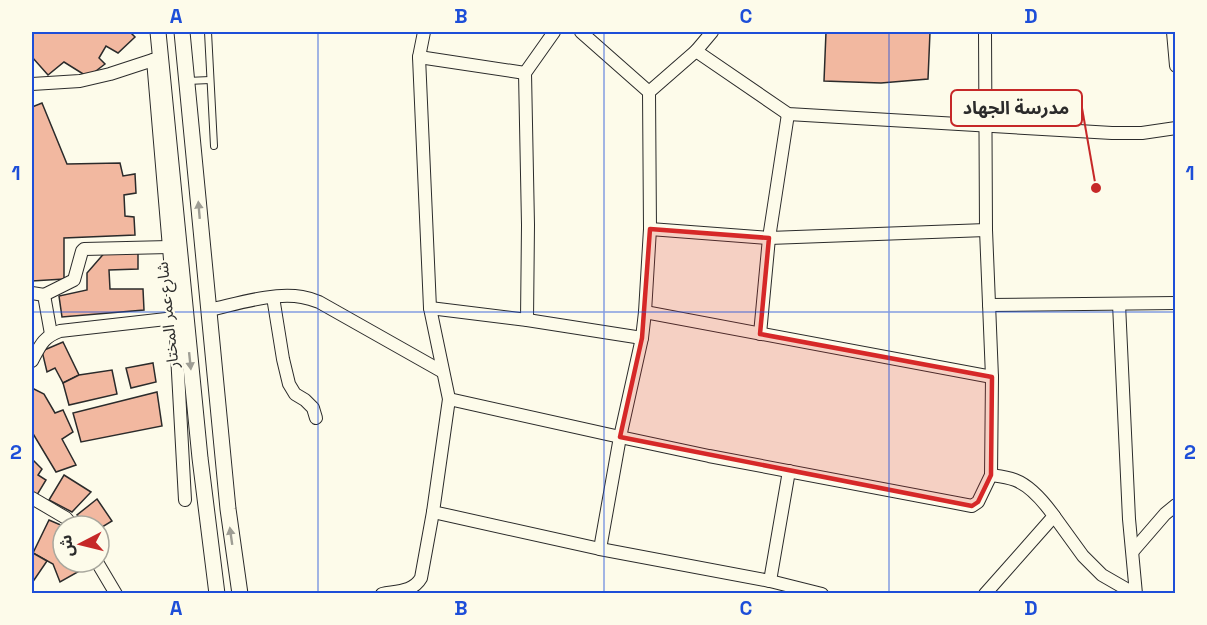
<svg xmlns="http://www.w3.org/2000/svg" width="1207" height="625" viewBox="0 0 1207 625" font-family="'Space Grotesk','Noto Sans Arabic',sans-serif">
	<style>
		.building { fill: #f2b8a0; stroke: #2b2b2b; stroke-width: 1.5 }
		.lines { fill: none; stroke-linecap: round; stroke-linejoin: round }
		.service-casing { stroke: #2b2b2b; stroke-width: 8 }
		.minor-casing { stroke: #2b2b2b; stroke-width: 14 }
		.tertiary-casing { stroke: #2b2b2b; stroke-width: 17 }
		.service { stroke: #fdfbea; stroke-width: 6 }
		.minor { stroke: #fdfbea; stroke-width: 12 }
		.tertiary { stroke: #fdfbea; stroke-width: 15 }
		.oneway { fill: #9e9d94 }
		.marked { fill: #d62828; fill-opacity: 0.2; stroke: #d62828; stroke-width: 4.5; stroke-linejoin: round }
		.grid { fill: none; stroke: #1d4ed8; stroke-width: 1.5; stroke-opacity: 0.55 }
		.labels { text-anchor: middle; stroke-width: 4.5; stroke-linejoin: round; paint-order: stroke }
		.street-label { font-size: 16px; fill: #2b2b2b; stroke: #fdfbea }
		.leader { fill: none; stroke: #c62828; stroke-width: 2 }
		.callout-dot { fill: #c62828; stroke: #fdfbea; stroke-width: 2 }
		.callout { fill: #fdfbea; stroke: #c62828; stroke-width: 2 }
		.callout-label { font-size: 18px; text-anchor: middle; font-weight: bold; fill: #2b2b2b }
		.neatline { fill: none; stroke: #1d4ed8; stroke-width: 2 }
		.grid-label { font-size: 20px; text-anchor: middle; font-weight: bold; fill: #1d4ed8 }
	</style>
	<rect width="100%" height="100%" fill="#fdfbea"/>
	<!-- building -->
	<g class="building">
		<polygon points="32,32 130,32 135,37 118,53 106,46 99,58 105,64 88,77 64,62 48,75 32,57"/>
		<polygon points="826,32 930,32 928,79 881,83 824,81"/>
		<polygon points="42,103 67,164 120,163 123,176 135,174 136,193 124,195 125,216 134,217 135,235 64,238 64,279 32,281 32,107"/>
		<polygon points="138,248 138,269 109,270 110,289 143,289 144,310 62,317 59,296 87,290 87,273 107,250"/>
		<polygon points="63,342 79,375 63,383 55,368 47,372 42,351"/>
		<polygon points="153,363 156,382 131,388 126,368"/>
		<polygon points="112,370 117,394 69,405 63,383 79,375"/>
		<polygon points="32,388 44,394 55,413 63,410 73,432 62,439 76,465 56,472 32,432"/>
		<polygon points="157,392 162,426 81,442 73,413"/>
		<polygon points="32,459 42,469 38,475 46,480 37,495 32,491"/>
		<polygon points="64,475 91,492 72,512 49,500"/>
		<polygon points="97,499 112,521 99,529 99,526 85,526 77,515"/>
		<polygon points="49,520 63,526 63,562 78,562 83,569 60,582 53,564 33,553"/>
		<polygon points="33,553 47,561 32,583 32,553"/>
	</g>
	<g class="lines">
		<defs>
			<g id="service">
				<polyline points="208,32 214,146"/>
				<polyline points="187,81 210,80"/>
			</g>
			<g id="minor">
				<polyline points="424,32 419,57 430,308 449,399 433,512 600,549 770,581 822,594"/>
				<polyline points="581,32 649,92 696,51 712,32"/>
				<polyline points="1173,32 1176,66"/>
				<polyline points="696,51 788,114 1112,133 1142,133 1176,128"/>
				<polyline points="419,57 525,73"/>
				<polyline points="153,60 175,318 185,500"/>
				<polyline points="32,84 80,81 110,74 159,58"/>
				<polyline points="650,229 769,238 986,230"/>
				<polyline points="32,293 44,295 51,334"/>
				<polyline points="44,295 74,280 82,251 84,249 169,247"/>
				<polyline points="273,297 283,359 289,384 295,394 305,400 313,408 316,418"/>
				<polyline points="1119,304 1129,519 1136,594"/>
				<polyline points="989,305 1176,303"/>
				<polyline points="430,308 527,320 528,225 525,73 554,32"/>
				<path d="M209 310C237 304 273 292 302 297 308 298 314 300 319 302L443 372"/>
				<polyline points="645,312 992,377"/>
				<polyline points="527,320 642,338"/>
				<polyline points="760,334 769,238 788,114"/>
				<path d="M32 361C40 346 43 337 60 331L175 318"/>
				<polyline points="449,399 620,437 709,456 972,506 978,502 991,475 992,377 986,230 985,32"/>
				<polyline points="32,498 66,518 73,526"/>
				<polyline points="1054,516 1083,556 1102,575 1135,594"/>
				<polyline points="600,549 620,437 642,338 645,312 650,229 649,92"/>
				<polyline points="1133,551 1165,514 1176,505"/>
				<polyline points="97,562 116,594"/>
				<polyline points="770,581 789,471"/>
				<path d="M382 594C397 591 413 592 421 578L433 512"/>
				<path d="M985 594 1054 516C1044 502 1031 486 1015 480 1007 477 998 476 991 475"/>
			</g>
			<g id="tertiary">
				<polyline points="158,32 200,458 217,594"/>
				<polyline points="182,32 228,509 240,594"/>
			</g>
		</defs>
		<!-- service casing -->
		<use href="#service" class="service-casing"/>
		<!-- minor casing -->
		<use href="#minor" class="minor-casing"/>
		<!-- tertiary casing -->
		<use href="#tertiary" class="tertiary-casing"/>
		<!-- service -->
		<use href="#service" class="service"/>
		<!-- minor -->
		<use href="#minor" class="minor"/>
		<!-- tertiary -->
		<use href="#tertiary" class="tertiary"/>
	</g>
	<!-- one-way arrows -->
	<defs><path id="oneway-solid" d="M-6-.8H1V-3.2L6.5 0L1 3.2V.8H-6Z" transform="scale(1.5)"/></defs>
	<g class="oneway">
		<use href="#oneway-solid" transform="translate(199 210) rotate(-95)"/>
		<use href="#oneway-solid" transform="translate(190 361) rotate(84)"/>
		<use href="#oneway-solid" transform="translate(231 536) rotate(-98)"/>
	</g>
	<!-- marked area -->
	<path class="marked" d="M650 229 769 238 760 334 992 377 991 475 978 502 972 506 620 437 642 338Z"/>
	<!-- grid -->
	<path class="grid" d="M318 32V594M604 32V594M889 32V594M32 312H1176"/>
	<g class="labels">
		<!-- street labels -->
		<g class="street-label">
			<text transform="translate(167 315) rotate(-96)" y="6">شارع عمر المختار</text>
		</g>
	</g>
	<!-- callouts -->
	<path class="leader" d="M1096 188L1082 108"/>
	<circle class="callout-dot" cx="1096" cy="188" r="6"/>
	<rect class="callout" x="951" y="90" width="131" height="36" rx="6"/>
	<g class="callout-label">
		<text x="1016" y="114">مدرسة الجهاد</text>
	</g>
	<!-- border -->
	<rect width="1207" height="625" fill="none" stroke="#fdfbea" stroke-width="66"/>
	<!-- north arrow -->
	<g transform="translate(81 544) rotate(263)"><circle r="28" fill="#fdfbea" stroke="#a9a89e" stroke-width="1.5"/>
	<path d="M0-4.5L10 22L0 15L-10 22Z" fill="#c62828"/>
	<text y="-9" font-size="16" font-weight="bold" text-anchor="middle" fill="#2b2b2b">ش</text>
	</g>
	<rect x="33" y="33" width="1141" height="559" class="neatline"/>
	<g class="grid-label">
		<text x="176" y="23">A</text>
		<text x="461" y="23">B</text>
		<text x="746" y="23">C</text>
		<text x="1031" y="23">D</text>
		<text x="16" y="180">1</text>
		<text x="1190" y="180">1</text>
		<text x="16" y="459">2</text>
		<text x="1190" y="459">2</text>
		<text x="176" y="615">A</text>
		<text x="461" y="615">B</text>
		<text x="746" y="615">C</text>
		<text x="1031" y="615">D</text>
	</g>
</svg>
